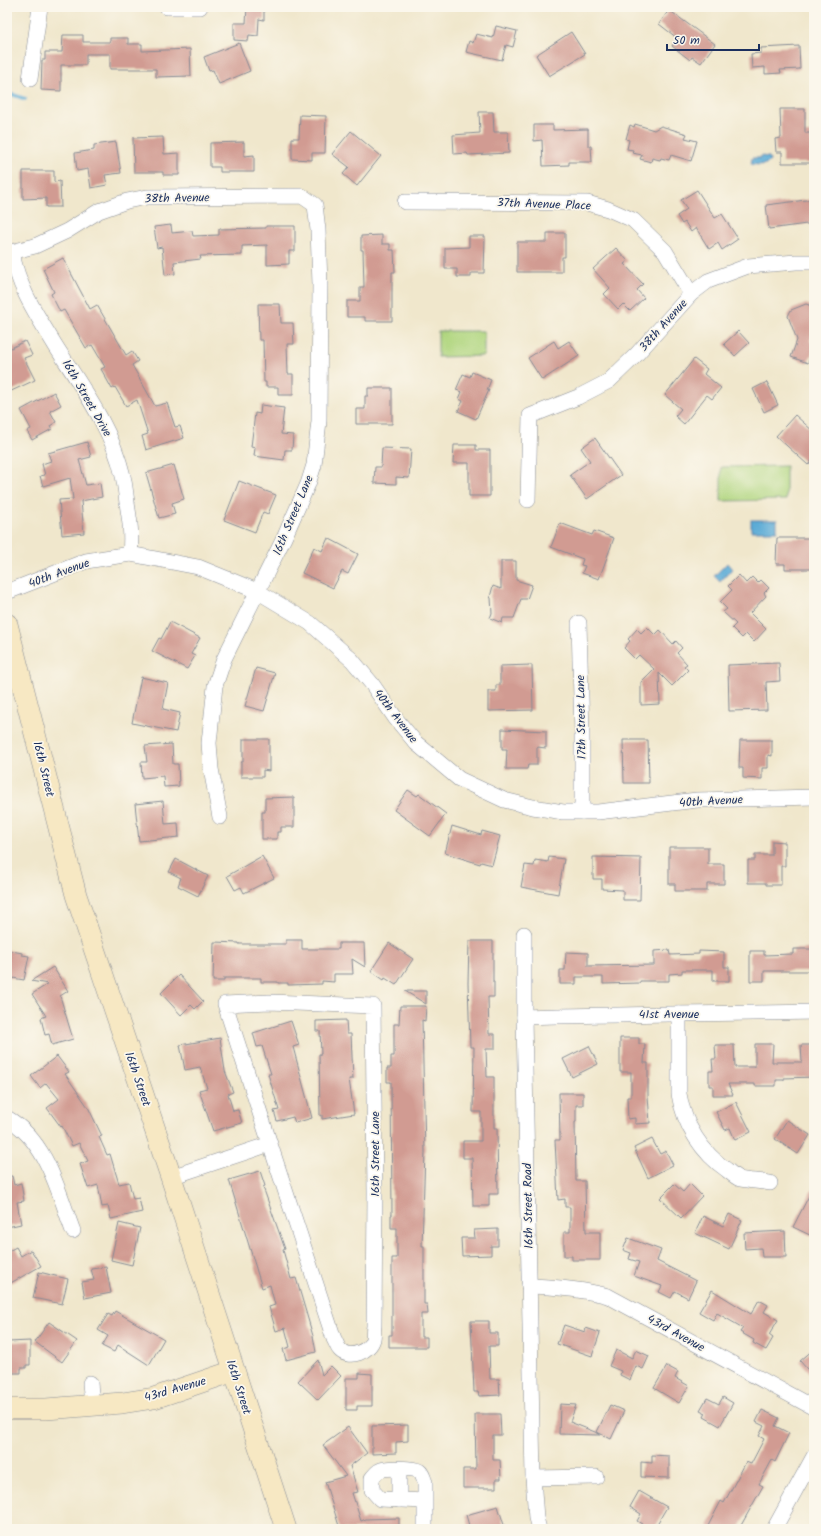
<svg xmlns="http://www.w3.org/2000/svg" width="821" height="1536" viewBox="0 0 821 1536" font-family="Kalam,sans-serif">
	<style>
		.green { fill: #b0d67f; stroke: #66826e }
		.water { fill: #5cabd6; stroke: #3c6d9a }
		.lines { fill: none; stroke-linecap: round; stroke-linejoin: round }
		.stream { stroke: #5cabd6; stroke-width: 3.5 }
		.building { fill: #d19b92 }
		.street-casing { stroke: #868b95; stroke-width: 16 }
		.secondary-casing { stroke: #868b95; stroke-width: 22 }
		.street { stroke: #fff; stroke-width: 15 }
		.secondary { stroke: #f7e8c3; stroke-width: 21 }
		.labels { text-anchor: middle; stroke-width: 3.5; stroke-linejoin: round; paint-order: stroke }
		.street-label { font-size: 12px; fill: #1b2f5e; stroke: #fbf7ec }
	</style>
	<rect width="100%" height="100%" fill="#fbf7ec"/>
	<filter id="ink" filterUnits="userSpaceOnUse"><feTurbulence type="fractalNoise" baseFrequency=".025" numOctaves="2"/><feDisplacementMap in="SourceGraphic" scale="8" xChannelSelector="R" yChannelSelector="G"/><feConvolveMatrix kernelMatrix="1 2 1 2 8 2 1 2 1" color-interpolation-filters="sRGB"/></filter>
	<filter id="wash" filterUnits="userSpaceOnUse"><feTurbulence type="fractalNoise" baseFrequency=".012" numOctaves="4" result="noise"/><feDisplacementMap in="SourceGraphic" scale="16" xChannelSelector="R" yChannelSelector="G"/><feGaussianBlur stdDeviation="0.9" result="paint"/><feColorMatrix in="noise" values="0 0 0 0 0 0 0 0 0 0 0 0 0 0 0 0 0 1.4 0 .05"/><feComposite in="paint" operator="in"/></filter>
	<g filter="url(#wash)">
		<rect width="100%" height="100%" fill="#f0e7cc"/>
		<!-- green -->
		<g class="green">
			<polygon points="438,331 484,331 484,356 438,357"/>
			<polygon points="786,466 786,500 721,501 721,467"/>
		</g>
		<!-- water -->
		<g class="water">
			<path d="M761 156 769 157 770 161C766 166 757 165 751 164L752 158H760Z"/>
			<rect x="751" y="520" width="26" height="11"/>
			<polygon points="727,563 732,569 720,582 714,576"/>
		</g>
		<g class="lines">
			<!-- stream -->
			<polyline class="stream" points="7,94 14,95 25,99"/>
		</g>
		<g id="blocks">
			<!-- building -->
			<g class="building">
				<polygon points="247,7 264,7 264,20 259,19 258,36 249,35 248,41 234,40 234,23 246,23"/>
				<polygon points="669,10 715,44 701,63 692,57 690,60 672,46 677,38 659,24"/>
				<polygon points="496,26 517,31 513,47 506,45 502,60 466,52 469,41 473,43 476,34 493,38"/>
				<polygon points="571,32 585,54 549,76 536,55"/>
				<polygon points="63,35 83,35 83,42 110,42 110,38 128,38 128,44 142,44 142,51 190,49 191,76 156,77 156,69 110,69 110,54 86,54 86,65 61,65 61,91 41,90 42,60 45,60 45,52 62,52"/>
				<polygon points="239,43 250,71 219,84 213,70 209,71 204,57"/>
				<polygon points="799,46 800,69 780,70 781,73 765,74 765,67 752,68 751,54 761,53 761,48"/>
				<polygon points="780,109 805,109 805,133 810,133 811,142 814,142 814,152 810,152 811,163 782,163 782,152 776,152 775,139 781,138"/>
				<polygon points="479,112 493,112 494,132 508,132 509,153 468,155 467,153 454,154 453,135 480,133"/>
				<polygon points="300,115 326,116 325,153 312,153 312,160 292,159 292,138 299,138"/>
				<polygon points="635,124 654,130 661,126 687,134 685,138 697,141 691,161 671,155 669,160 661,158 660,160 652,158 651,162 640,159 642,155 632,153 633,150 627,149 629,140 626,139 630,125 634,127"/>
				<polygon points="534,125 553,125 553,130 588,129 588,146 591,146 592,162 569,162 569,165 543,166 542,140 534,141"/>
				<polygon points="351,131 381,156 357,186 343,174 349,167 332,154"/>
				<polygon points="163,137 164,154 179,153 179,175 163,175 163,172 134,172 133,138"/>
				<polygon points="116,142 121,173 105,175 107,185 91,188 88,169 77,171 75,153 94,150 94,145"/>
				<polygon points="244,142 244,156 254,155 254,172 220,172 220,167 210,167 210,143"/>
				<polygon points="23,171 54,171 54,182 60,181 61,207 46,207 46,198 23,199"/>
				<polygon points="697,190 715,218 722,214 738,239 722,250 718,243 709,249 696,228 691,232 685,222 682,224 677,216 687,209 681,200"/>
				<polygon points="814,199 814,223 769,229 766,205"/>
				<polygon points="171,225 172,233 192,231 193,236 219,235 219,229 266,228 266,226 295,226 295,251 289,251 289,264 267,265 267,245 242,246 242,255 200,256 201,259 174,262 175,274 165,275 162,247 157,248 154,227"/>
				<polygon points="547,233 565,233 565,257 562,257 562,272 517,272 517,242 547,242"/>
				<polygon points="382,235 382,244 390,244 390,250 394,250 395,272 392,272 392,321 365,321 365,317 347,317 347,301 360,301 360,287 364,287 363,250 361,250 361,236"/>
				<polygon points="469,236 485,236 484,273 471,273 471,277 457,277 457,269 445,269 445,248 469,247"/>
				<polygon points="616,248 628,261 624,264 643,284 637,290 644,298 630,311 623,304 618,309 604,294 610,288 593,269"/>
				<polygon points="63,258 90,309 97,305 126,355 132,351 138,361 132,365 155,406 167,403 175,427 180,426 184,438 146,450 142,436 148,434 137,400 126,406 115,387 112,389 101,369 105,367 92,345 86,348 64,310 60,312 51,294 54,292 43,269"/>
				<polygon points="258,304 280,304 281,323 293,323 294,344 287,344 288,374 293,374 293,395 278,395 278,387 266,387 266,382 264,382 263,340 259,340"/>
				<polygon points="806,304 814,307 814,331 810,341 814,343 814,348 808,363 791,357 797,340 788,316 791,310"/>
				<polygon points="738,331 749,343 735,356 724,344"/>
				<polygon points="25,341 32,355 24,358 35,380 7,393 7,350"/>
				<polygon points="554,341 558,348 569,341 579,356 542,380 528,358"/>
				<polygon points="694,359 707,369 704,374 721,388 712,399 707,395 684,424 675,416 681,409 665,395"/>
				<polygon points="472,372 491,380 487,390 489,390 476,419 458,411 463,401 459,399 462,392 456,390 463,374 470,377"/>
				<polygon points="767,382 778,405 764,412 753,389"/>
				<polygon points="368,388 392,388 392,424 356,424 356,409 365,409 365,396 368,396"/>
				<polygon points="54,392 61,405 50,411 56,422 50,426 52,429 32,440 27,431 31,429 21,410"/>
				<polygon points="261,405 284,408 281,434 293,435 292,450 285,450 284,460 254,456 255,448 251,447 255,413 260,414"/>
				<polygon points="795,415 814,432 814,458 808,465 776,436"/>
				<polygon points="595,438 621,475 587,499 570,475 590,461 581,448"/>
				<polygon points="87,442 91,457 79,460 86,485 100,483 102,497 81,501 84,533 62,535 59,500 73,499 70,478 43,486 40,476 45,475 42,464 51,461 48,453"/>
				<polygon points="454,445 476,445 476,450 490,450 490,496 469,496 469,463 453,463"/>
				<polygon points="382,448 411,449 409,478 396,477 396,484 374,483 375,467 381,467"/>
				<polygon points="174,465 184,499 172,503 175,514 159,518 146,473"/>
				<polygon points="239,481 276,495 268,514 263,512 255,532 224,520"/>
				<polygon points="560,523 592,535 594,531 614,538 599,579 582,573 585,566 581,565 583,559 551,547"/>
				<polygon points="328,538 358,554 348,574 342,571 333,588 302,573 314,547 322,551"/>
				<polygon points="777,538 814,538 814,569 785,569 785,564 776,564"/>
				<polygon points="501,561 516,561 516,580 532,585 527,599 521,599 514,618 503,618 502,623 490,618 492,613 491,598 490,597 493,586 501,589"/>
				<polygon points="739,575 746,583 752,577 758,583 761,580 769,588 764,593 766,596 750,613 766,629 754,642 746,634 742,638 732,628 736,624 723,612 727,609 720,602 732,590 728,586"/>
				<polygon points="170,622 200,638 191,654 195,656 187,669 152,651 159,638 161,639"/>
				<polygon points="647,627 655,635 660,630 673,644 676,641 682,648 677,653 687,664 684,666 688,670 672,686 659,673 660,704 641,705 641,682 654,669 639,655 635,659 624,648 630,641 628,639 637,629 641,633"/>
				<polygon points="779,663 780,681 766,682 767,710 729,711 728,665"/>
				<polygon points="532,665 533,710 488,711 488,691 496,691 496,685 500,685 500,666"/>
				<polygon points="256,668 275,673 264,711 245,706"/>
				<polygon points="141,677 168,683 163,709 180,713 176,732 132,723"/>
				<polygon points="502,729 546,731 546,748 537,747 537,765 528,765 527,769 506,769 507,749 502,749"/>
				<polygon points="243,739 269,739 269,771 263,770 263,777 241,777 241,762 243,762"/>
				<polygon points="623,740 648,740 649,783 624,783"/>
				<polygon points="740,740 772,740 772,756 768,755 768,768 762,768 762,779 743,778 743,768 739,768"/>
				<polygon points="172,744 173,764 178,764 179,786 164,787 163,776 142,778 141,762 147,762 145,746"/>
				<polygon points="408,790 417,796 419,794 446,814 430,836 394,810"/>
				<polygon points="294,797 294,827 281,827 281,832 277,832 277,839 262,839 262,812 265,812 265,798"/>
				<polygon points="163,801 165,824 178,823 179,837 139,841 135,804"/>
				<polygon points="452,826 481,835 482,831 500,836 492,865 481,862 480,864 445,853"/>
				<polygon points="772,841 785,842 785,866 781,866 781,885 766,885 766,883 748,883 748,860 755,860 755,855 772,855"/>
				<polygon points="669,847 708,847 708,864 724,864 724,884 707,884 707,891 675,891 675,884 669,884"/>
				<polygon points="262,856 274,878 244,893 241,887 235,890 227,876"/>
				<polygon points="549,857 564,859 558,894 521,887 525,865 534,866 535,860 548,862"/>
				<polygon points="593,857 641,858 640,900 623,900 623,890 602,889 602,879 593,879"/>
				<polygon points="176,859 208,876 198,896 178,886 181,878 169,872"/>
				<polygon points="286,940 302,940 302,949 339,949 339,943 364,943 365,967 352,959 353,974 334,974 334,982 322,981 322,984 288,985 288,983 278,983 278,982 261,982 261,978 224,978 224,981 213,981 214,942 239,943 239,944 286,944"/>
				<polygon points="469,941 493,941 493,982 494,982 494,997 488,997 489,1034 495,1034 495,1049 486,1049 487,1077 494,1077 494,1128 497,1128 498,1194 489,1194 489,1206 473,1206 472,1158 463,1158 463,1141 481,1141 481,1112 473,1112 474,1047 470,1047 468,983"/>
				<polygon points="389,943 413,959 396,985 385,978 384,980 371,971"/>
				<polygon points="793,949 814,949 814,971 764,971 764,981 750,981 750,951 764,951 764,955 793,954"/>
				<polygon points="7,950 22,953 22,955 29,956 24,980 7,977"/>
				<polygon points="669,950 670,955 699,954 699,951 724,952 724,967 729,967 729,981 713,981 713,970 682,970 682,973 669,974 669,981 640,981 640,983 603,984 603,977 576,977 576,984 560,984 560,970 565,970 566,952 588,953 588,966 654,965 654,951"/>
				<polygon points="53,967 68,991 60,996 73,1039 52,1045 49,1034 45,1035 41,1018 46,1016 32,994 48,984 31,981"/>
				<polygon points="179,975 203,1001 195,1009 191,1005 181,1015 161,993"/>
				<polygon points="405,991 426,991 426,1004"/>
				<polygon points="400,1006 426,1006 425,1021 422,1020 425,1152 422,1246 424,1246 424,1304 427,1304 428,1314 421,1314 421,1337 427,1337 427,1347 389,1347 389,1335 392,1335 392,1258 397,1258 397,1228 391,1228 391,1215 392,1215 391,1082 387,1082 387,1068 391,1068 391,1056 394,1056 394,1024 399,1024"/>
				<polygon points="346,1020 347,1034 351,1034 353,1079 349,1079 354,1114 322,1119 322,1115 320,1116 319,1054 321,1054 320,1031 316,1031 316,1021"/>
				<polygon points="291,1021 299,1045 293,1047 312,1118 295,1123 293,1117 277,1121 274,1111 279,1110 268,1074 271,1074 262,1046 257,1047 253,1033"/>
				<polygon points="220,1038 225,1071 233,1092 228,1094 233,1111 238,1110 242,1123 213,1131 199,1090 207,1088 200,1067 185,1070 180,1045"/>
				<polygon points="620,1038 639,1038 639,1044 645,1044 644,1063 648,1063 648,1096 650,1123 635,1124 635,1118 628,1119 627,1097 631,1097 631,1072 620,1072"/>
				<polygon points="755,1044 773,1044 772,1062 802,1062 801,1045 814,1045 814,1077 784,1078 784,1080 776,1080 776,1086 755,1086 755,1084 728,1084 733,1095 713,1095 713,1086 709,1086 709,1071 713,1071 712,1059 716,1059 715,1045 734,1045 735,1067 755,1067"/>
				<polygon points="589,1046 598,1064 572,1077 563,1059"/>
				<polygon points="57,1056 69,1072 65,1074 88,1107 102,1136 99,1137 107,1155 110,1154 119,1184 129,1182 133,1199 139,1198 142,1212 111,1219 108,1206 102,1207 98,1185 88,1188 80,1164 88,1161 79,1143 72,1146 62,1126 61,1127 47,1108 59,1099 46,1083 40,1088 31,1076"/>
				<polygon points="559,1093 583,1093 583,1105 576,1105 576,1122 575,1122 576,1181 585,1181 586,1232 600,1232 600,1260 572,1260 572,1256 564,1256 564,1232 570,1232 570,1207 565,1207 565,1199 558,1200 555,1140 560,1140"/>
				<polygon points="736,1102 751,1132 735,1140 730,1128 725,1130 716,1112"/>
				<polygon points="787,1120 810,1135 798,1154 775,1139"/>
				<polygon points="652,1139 660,1154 666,1151 673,1165 648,1178 634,1148"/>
				<polygon points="260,1171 265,1186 263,1187 285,1249 283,1250 291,1279 296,1278 313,1336 316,1352 286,1360 283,1349 290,1347 285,1328 276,1331 269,1307 275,1305 270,1285 262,1288 229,1180"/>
				<polygon points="7,1176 12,1176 14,1185 21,1183 24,1201 17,1202 21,1224 7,1227"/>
				<polygon points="674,1184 683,1192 690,1184 702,1196 681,1218 660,1198"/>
				<polygon points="814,1186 814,1237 793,1227"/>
				<polygon points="729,1214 742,1220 729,1249 695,1233 703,1216 723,1226"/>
				<polygon points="119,1223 140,1228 132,1265 111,1260"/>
				<polygon points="498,1229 498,1246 491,1246 491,1255 462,1256 461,1238 475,1238 474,1230"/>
				<polygon points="785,1231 786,1257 762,1257 761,1248 745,1249 744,1233"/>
				<polygon points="628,1238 661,1250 657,1261 696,1281 688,1298 675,1291 671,1298 659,1292 662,1286 634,1276 639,1262 629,1259 631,1253 623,1250"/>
				<polygon points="16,1247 21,1256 31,1250 41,1266 7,1285 7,1252"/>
				<polygon points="106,1267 111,1293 85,1298 82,1282 94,1280 91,1269"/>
				<polygon points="39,1272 68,1279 62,1304 33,1298"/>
				<polygon points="712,1290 751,1314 759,1300 768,1305 764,1312 778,1320 769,1335 773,1338 766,1350 753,1343 754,1340 740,1332 743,1328 717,1313 713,1320 699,1312"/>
				<polygon points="115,1311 164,1339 149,1365 118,1345 114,1352 102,1346 108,1336 98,1330 108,1314 112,1316"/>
				<polygon points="471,1321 489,1321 489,1333 498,1333 498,1346 489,1346 490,1379 499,1379 500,1395 479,1396 478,1392 474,1392"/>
				<polygon points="49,1322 77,1341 62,1362 35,1342"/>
				<polygon points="564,1325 585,1332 586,1328 600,1333 592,1356 557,1344"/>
				<polygon points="30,1341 30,1365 26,1365 26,1368 21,1368 21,1373 7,1373 7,1356 9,1356 9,1342"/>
				<polygon points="814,1349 814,1377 800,1361"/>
				<polygon points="616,1350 632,1358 636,1350 649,1356 643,1369 636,1366 630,1380 620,1375 621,1371 609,1366"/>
				<polygon points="318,1360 322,1375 331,1366 341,1376 318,1400 298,1381"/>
				<polygon points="667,1366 678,1372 675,1378 689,1386 679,1403 654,1388"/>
				<polygon points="359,1373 372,1374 372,1406 357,1406 357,1410 346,1410 346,1378 359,1378"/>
				<polygon points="723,1397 733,1403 720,1426 704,1417 706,1413 700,1410 707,1398 719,1404"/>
				<polygon points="560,1404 576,1405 570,1422 600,1434 600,1435 559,1434"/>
				<polygon points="610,1405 624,1411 611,1439 597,1432"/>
				<polygon points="762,1410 779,1418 775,1426 789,1433 775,1462 772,1460 759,1484 763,1486 739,1529 715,1529 708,1526 721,1501 724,1503 746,1462 751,1464 764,1439 759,1436 764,1426 756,1422"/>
				<polygon points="475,1414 500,1414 501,1435 493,1435 493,1460 500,1460 501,1479 496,1479 496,1488 463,1488 463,1469 476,1469"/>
				<polygon points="408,1425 408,1441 396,1442 396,1453 372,1454 372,1426"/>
				<polygon points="348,1427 367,1453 350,1466 358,1492 352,1493 361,1521 366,1519 399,1518 399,1529 340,1529 325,1482 346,1476 323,1445"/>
				<polygon points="652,1455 669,1456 669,1478 641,1477 641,1462 652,1463"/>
				<polygon points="639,1491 667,1507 654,1529 650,1529 637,1521 641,1514 630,1507"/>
				<polygon points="498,1506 504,1525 498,1527 498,1529 470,1529 466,1515"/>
			</g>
		</g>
	</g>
	<g filter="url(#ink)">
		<use href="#blocks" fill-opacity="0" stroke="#868b95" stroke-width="1"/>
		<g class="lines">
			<defs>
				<g id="street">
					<polyline points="167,7 200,7"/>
					<polyline points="30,79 40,7"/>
					<polyline points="405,202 587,203 608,209 633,220 665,251 691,294"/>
					<path d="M12 252C18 288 37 315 55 345 81 386 112 428 123 476 125 485 126 494 127 503 130 522 132 534 130 554"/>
					<polyline points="7,253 35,246 67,231 99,211 127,201 147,197 302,196 315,205 318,230 320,284 319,421 314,465 308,484 284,538 224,659 215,686 209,743 211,769 220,817"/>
					<polyline points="528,500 530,416 578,397 609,381 636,355 691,294 708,281 748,266 796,262 814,262"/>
					<polyline points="7,592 86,561 130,554 198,567 257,591 310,623 352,660 372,684 396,719 416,743 459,779 504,800 533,807 563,812 598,812 697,800 814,797"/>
					<polyline points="579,623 582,734 582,812"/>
					<polyline points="524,934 524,1017 533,1478 536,1518 539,1529"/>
					<path d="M679 1014V1094C684 1125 702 1153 727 1170 731 1173 735 1177 740 1179 749 1181 760 1181 770 1183"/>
					<path d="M524 1017C621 1014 717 1014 814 1012"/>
					<path d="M7 1118C47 1141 58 1191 73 1231"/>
					<path d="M171 1177 270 1144 225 1004 269 1002 373 1006 375 1192 374 1326C373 1330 374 1335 373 1339 370 1351 350 1360 340 1350 337 1347 336 1342 334 1339L270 1144"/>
					<path d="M529 1286C556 1287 582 1289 608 1296L814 1408"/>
					<polyline points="90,1383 92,1405"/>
					<polyline points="399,1469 399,1500"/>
					<polyline points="533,1478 596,1477"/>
					<path d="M425 1501 380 1499 372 1490V1478C375 1475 377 1471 381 1470 387 1467 414 1468 419 1471 423 1474 423 1478 425 1482V1529"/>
					<polyline points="774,1529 814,1456"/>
				</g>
				<g id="secondary">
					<polyline points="7,624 76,895 171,1177 286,1529"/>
					<polyline points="7,1409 46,1409 122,1403 154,1398 234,1371"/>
				</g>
			</defs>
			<!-- street casing -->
			<use href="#street" class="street-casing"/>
			<!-- secondary casing -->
			<use href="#secondary" class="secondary-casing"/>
			<!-- street -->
			<use href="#street" class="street"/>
			<!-- secondary -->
			<use href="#secondary" class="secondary"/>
		</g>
	</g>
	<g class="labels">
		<!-- street labels -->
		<g class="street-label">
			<text transform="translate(177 198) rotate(-1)" y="4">38th Avenue</text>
			<text transform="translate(544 204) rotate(2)" y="4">37th Avenue Place</text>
			<text transform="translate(663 325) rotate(-48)" y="4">38th Avenue</text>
			<text transform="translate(87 398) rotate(60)" y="4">16th Street Drive</text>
			<text transform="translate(293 515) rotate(-67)" y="4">16th Street Lane</text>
			<text transform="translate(59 573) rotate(-20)" y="4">40th Avenue</text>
			<text transform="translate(396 716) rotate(53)" y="4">40th Avenue</text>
			<text transform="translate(581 717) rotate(-91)" y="4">17th Street Lane</text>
			<text transform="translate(44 769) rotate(76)" y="4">16th Street</text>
			<text transform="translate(711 801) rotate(-3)" y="4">40th Avenue</text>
			<text x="669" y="1018">41st Avenue</text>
			<text transform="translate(138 1079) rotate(71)" y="4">16th Street</text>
			<text transform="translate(375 1154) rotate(-90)" y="4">16th Street Lane</text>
			<text transform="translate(528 1206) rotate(-91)" y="4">16th Street Road</text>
			<text transform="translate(676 1333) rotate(29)" y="4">43rd Avenue</text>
			<text transform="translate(239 1387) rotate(72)" y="4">16th Street</text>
			<text transform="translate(175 1389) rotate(-16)" y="4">43rd Avenue</text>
		</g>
	</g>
	<!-- margin -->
	<rect width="821" height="1536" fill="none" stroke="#fbf7ec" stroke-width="24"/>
	<!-- scale -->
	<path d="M667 44v6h92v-6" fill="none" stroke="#1b2f5e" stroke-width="2"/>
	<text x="673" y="44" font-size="12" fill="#1b2f5e" stroke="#fbf7ec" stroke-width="3" paint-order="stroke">50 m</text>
</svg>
